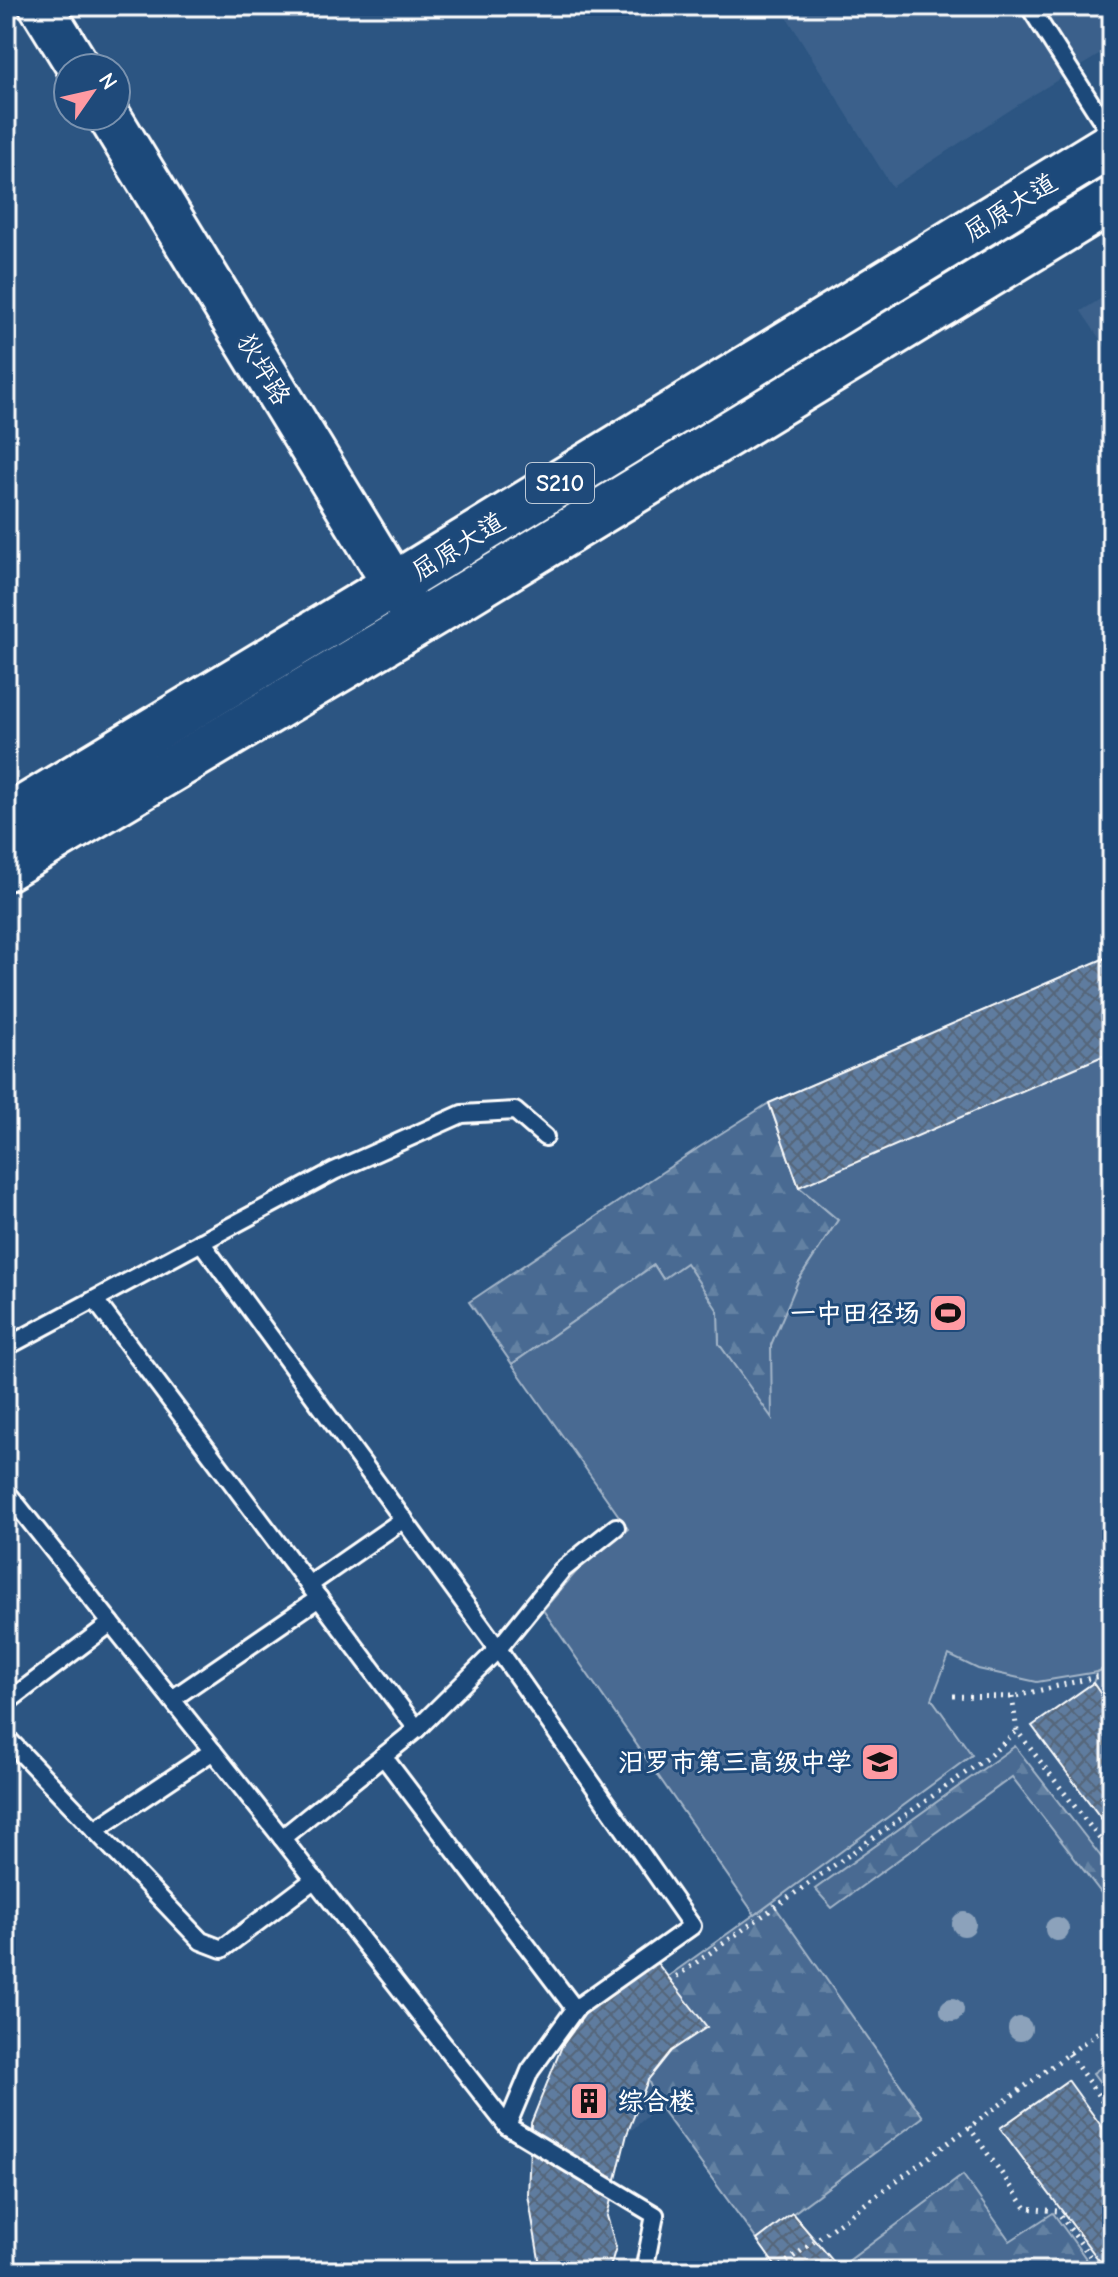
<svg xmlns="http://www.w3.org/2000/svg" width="1118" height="2277" viewBox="0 0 1118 2277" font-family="'Comic Neue','LXGW WenKai TC',sans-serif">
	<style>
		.built { fill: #3b618b }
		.forest { fill: url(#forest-firs); stroke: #a4b5c8; stroke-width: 2 }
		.pitch { fill: #486b92; stroke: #a4b5c8; stroke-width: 2 }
		.building { fill: url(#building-cross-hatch); stroke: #fff; stroke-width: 2 }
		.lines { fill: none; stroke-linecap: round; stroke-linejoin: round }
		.service-casing { stroke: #fff; stroke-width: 22 }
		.tertiary-casing { stroke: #fff; stroke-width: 48 }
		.primary-casing { stroke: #fff; stroke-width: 50 }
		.path { stroke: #fff; stroke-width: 5; stroke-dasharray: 2 6; stroke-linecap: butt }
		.service { stroke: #1f4a7a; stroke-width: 16 }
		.tertiary { stroke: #1f4a7a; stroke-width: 42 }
		.primary { stroke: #1f4a7a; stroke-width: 44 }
		.tree { fill: #8ca2bb }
		.labels { text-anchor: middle; stroke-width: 6; stroke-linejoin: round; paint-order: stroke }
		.shield { fill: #1f4a7a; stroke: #bcc9d7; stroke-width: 2 }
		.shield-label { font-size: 24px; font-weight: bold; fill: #fff }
		.street-label { font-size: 26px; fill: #fff; stroke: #1f4a7a }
		.poi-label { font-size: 26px; font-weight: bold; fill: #fff; stroke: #1f4a7a; text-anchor: end }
	</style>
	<defs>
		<pattern id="forest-firs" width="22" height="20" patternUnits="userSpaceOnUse" patternTransform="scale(2)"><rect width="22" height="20" fill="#486b92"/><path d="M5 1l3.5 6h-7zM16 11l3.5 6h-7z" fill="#6381a2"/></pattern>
		<pattern id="building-cross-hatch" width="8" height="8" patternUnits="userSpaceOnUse" patternTransform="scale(2)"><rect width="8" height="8" fill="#5e7c9f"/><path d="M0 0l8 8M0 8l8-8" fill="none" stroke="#56667a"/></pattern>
	</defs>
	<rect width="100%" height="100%" fill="#2c5582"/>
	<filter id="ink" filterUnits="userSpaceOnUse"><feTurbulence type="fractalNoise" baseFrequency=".0125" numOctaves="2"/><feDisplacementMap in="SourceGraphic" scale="16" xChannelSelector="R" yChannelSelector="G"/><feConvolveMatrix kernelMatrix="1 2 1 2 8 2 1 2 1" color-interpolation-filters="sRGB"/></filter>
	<g filter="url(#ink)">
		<!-- built -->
		<g class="built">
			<polygon points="780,6 1112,6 1112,47 1033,95 892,187"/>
			<polygon points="1112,292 1112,357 1081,311"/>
			<polygon points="1112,955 1112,2271 779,2271 659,2106 627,2134 607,2216 616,2247 541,2271 528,2195 531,2123 562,2046 667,1977 755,1914 543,1610 583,1564 628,1528 469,1302 698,1148 769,1103"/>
		</g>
		<!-- forest -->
		<g class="forest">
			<polygon points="769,1103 799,1187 838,1220 798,1281 772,1420 719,1344 717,1311 663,1279 654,1265 512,1364 469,1302 698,1148"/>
			<polygon points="1112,1665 1112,1710 1093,1683 1097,1672"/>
			<polygon points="1015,1746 1112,1871 1112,1907 1012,1777 832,1908 815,1889"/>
			<polygon points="772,1902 923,2117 757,2240 659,2106 648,2080 667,1977"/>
			<polygon points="1112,2060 1112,2099 1093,2073"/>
			<polygon points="963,2175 1010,2241 1053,2213 1095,2271 841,2271 839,2268"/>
		</g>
		<!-- pitch -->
		<polygon class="pitch" points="1112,955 1112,1665 1097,1672 1037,1682 978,1669 949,1655 932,1699 972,1755 755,1915 543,1610 583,1564 628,1529 512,1364 654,1265 663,1279 686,1263 718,1311 719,1344 772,1418 771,1345 798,1281 838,1220 799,1187 769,1103"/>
		<!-- building -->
		<g class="building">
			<polygon points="1112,955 1112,1052 799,1187 769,1103"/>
			<polygon points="1093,1683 1112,1710 1112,1833 1032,1726"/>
			<polygon points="654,1959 707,2027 671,2051 648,2080 627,2134 607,2216 616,2247 609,2271 541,2271 528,2195 531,2123 562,2046 595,2000"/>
			<polygon points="1068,2080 1112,2141 1112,2271 1107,2271 1000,2128"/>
			<polygon points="792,2213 839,2268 841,2271 779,2271 757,2240"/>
		</g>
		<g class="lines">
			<defs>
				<g id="service">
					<polyline points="1029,6 1112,136"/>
					<polyline points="201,1242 498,1649 692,1926 575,2009 530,2071 507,2126"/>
					<polyline points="95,1300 417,1729"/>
					<polyline points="6,1347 334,1171 462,1114 515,1111 545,1137"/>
					<polyline points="6,1491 282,1838 507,2126 655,2215 644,2271"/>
					<polyline points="309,1585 404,1519"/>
					<polyline points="172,1699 319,1598"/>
					<polyline points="6,1703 111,1623"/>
					<polyline points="6,1737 201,1941 222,1949 315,1879"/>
					<polyline points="383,1756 575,2009"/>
					<polyline points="95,1830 213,1751"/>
					<polyline points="282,1838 417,1729 498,1649 562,1570 616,1527"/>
				</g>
				<g id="tertiary">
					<polyline points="41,6 79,68"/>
					<polyline points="109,116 412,614"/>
				</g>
				<g id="primary">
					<polyline points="6,819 395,584 1112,144"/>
					<polyline points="6,868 451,603 1112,200"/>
				</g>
			</defs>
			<!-- service casing -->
			<use href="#service" class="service-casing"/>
			<!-- tertiary casing -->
			<use href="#tertiary" class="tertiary-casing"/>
			<!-- primary casing -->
			<use href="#primary" class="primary-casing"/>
			<!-- path -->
			<g class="path">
				<polyline points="953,1696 1012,1697 1112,1673"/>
				<polyline points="1012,1697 1017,1731 1112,1855"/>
				<polyline points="670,1981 988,1757 1017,1731"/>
				<polyline points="1069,2054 1112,2115"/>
				<polyline points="969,2127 1026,2208 1057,2211 1101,2271"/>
				<polyline points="774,2271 1112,2022"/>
				<polyline points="1111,2271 1112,2270"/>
			</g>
			<!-- service -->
			<use href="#service" class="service"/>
			<!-- tertiary -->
			<use href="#tertiary" class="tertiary"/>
			<!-- primary -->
			<use href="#primary" class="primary"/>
		</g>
		<!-- trees -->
		<g class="tree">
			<circle cx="964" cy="1924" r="12"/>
			<circle cx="1057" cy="1929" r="12"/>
			<circle cx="952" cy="2010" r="12"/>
			<circle cx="1020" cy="2029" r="12"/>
		</g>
	</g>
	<!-- icons -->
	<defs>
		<symbol id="stadium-square" viewBox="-11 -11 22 22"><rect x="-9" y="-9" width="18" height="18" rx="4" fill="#ff9aa2" stroke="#1f4a7a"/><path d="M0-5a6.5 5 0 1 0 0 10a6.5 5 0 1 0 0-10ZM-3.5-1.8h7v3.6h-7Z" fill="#111"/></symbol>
		<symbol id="school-square" viewBox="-11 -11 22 22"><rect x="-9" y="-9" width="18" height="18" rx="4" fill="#ff9aa2" stroke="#1f4a7a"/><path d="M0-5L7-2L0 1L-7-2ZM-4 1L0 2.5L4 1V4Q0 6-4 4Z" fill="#111"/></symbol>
		<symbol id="building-square" viewBox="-11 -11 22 22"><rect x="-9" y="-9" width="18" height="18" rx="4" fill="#ff9aa2" stroke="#1f4a7a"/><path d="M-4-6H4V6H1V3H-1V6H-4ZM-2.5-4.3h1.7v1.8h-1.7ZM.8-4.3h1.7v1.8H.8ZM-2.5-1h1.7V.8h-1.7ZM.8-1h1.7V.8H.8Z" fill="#111"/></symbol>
	</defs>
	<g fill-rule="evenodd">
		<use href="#stadium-square" x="926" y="1291" width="44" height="44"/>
		<use href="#school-square" x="858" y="1740" width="44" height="44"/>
		<use href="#building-square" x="567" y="2079" width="44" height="44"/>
	</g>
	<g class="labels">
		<!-- shield labels -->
		<rect class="shield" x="526" y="463" width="68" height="40" rx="6"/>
		<g class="shield-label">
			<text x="560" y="491">S210</text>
		</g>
		<!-- street labels -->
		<g class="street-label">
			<text transform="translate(1010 207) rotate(-32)" y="9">屈原大道</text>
			<text transform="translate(264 369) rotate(59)" y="9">狄坪路</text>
			<text transform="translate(458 546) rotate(-32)" y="9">屈原大道</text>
		</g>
		<!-- poi labels -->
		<g class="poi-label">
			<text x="920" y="1322">一中田径场</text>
			<text x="852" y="1771">汨罗市第三高级中学</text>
			<text x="617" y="2110" text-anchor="start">综合楼</text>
		</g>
	</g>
	<!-- margin -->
	<rect width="1118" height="2277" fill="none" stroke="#1f4a7a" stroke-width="32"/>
	<rect x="16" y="16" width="1086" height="2245" fill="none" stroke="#fff" stroke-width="3" filter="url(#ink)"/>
	<!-- north arrow -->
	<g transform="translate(92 92) rotate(56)"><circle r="38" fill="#1f4a7a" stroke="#7992af" stroke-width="2"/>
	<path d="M0-6L14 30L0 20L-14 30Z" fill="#ff9aa2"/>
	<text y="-12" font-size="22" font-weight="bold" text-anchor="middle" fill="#ffffff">N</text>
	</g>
</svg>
